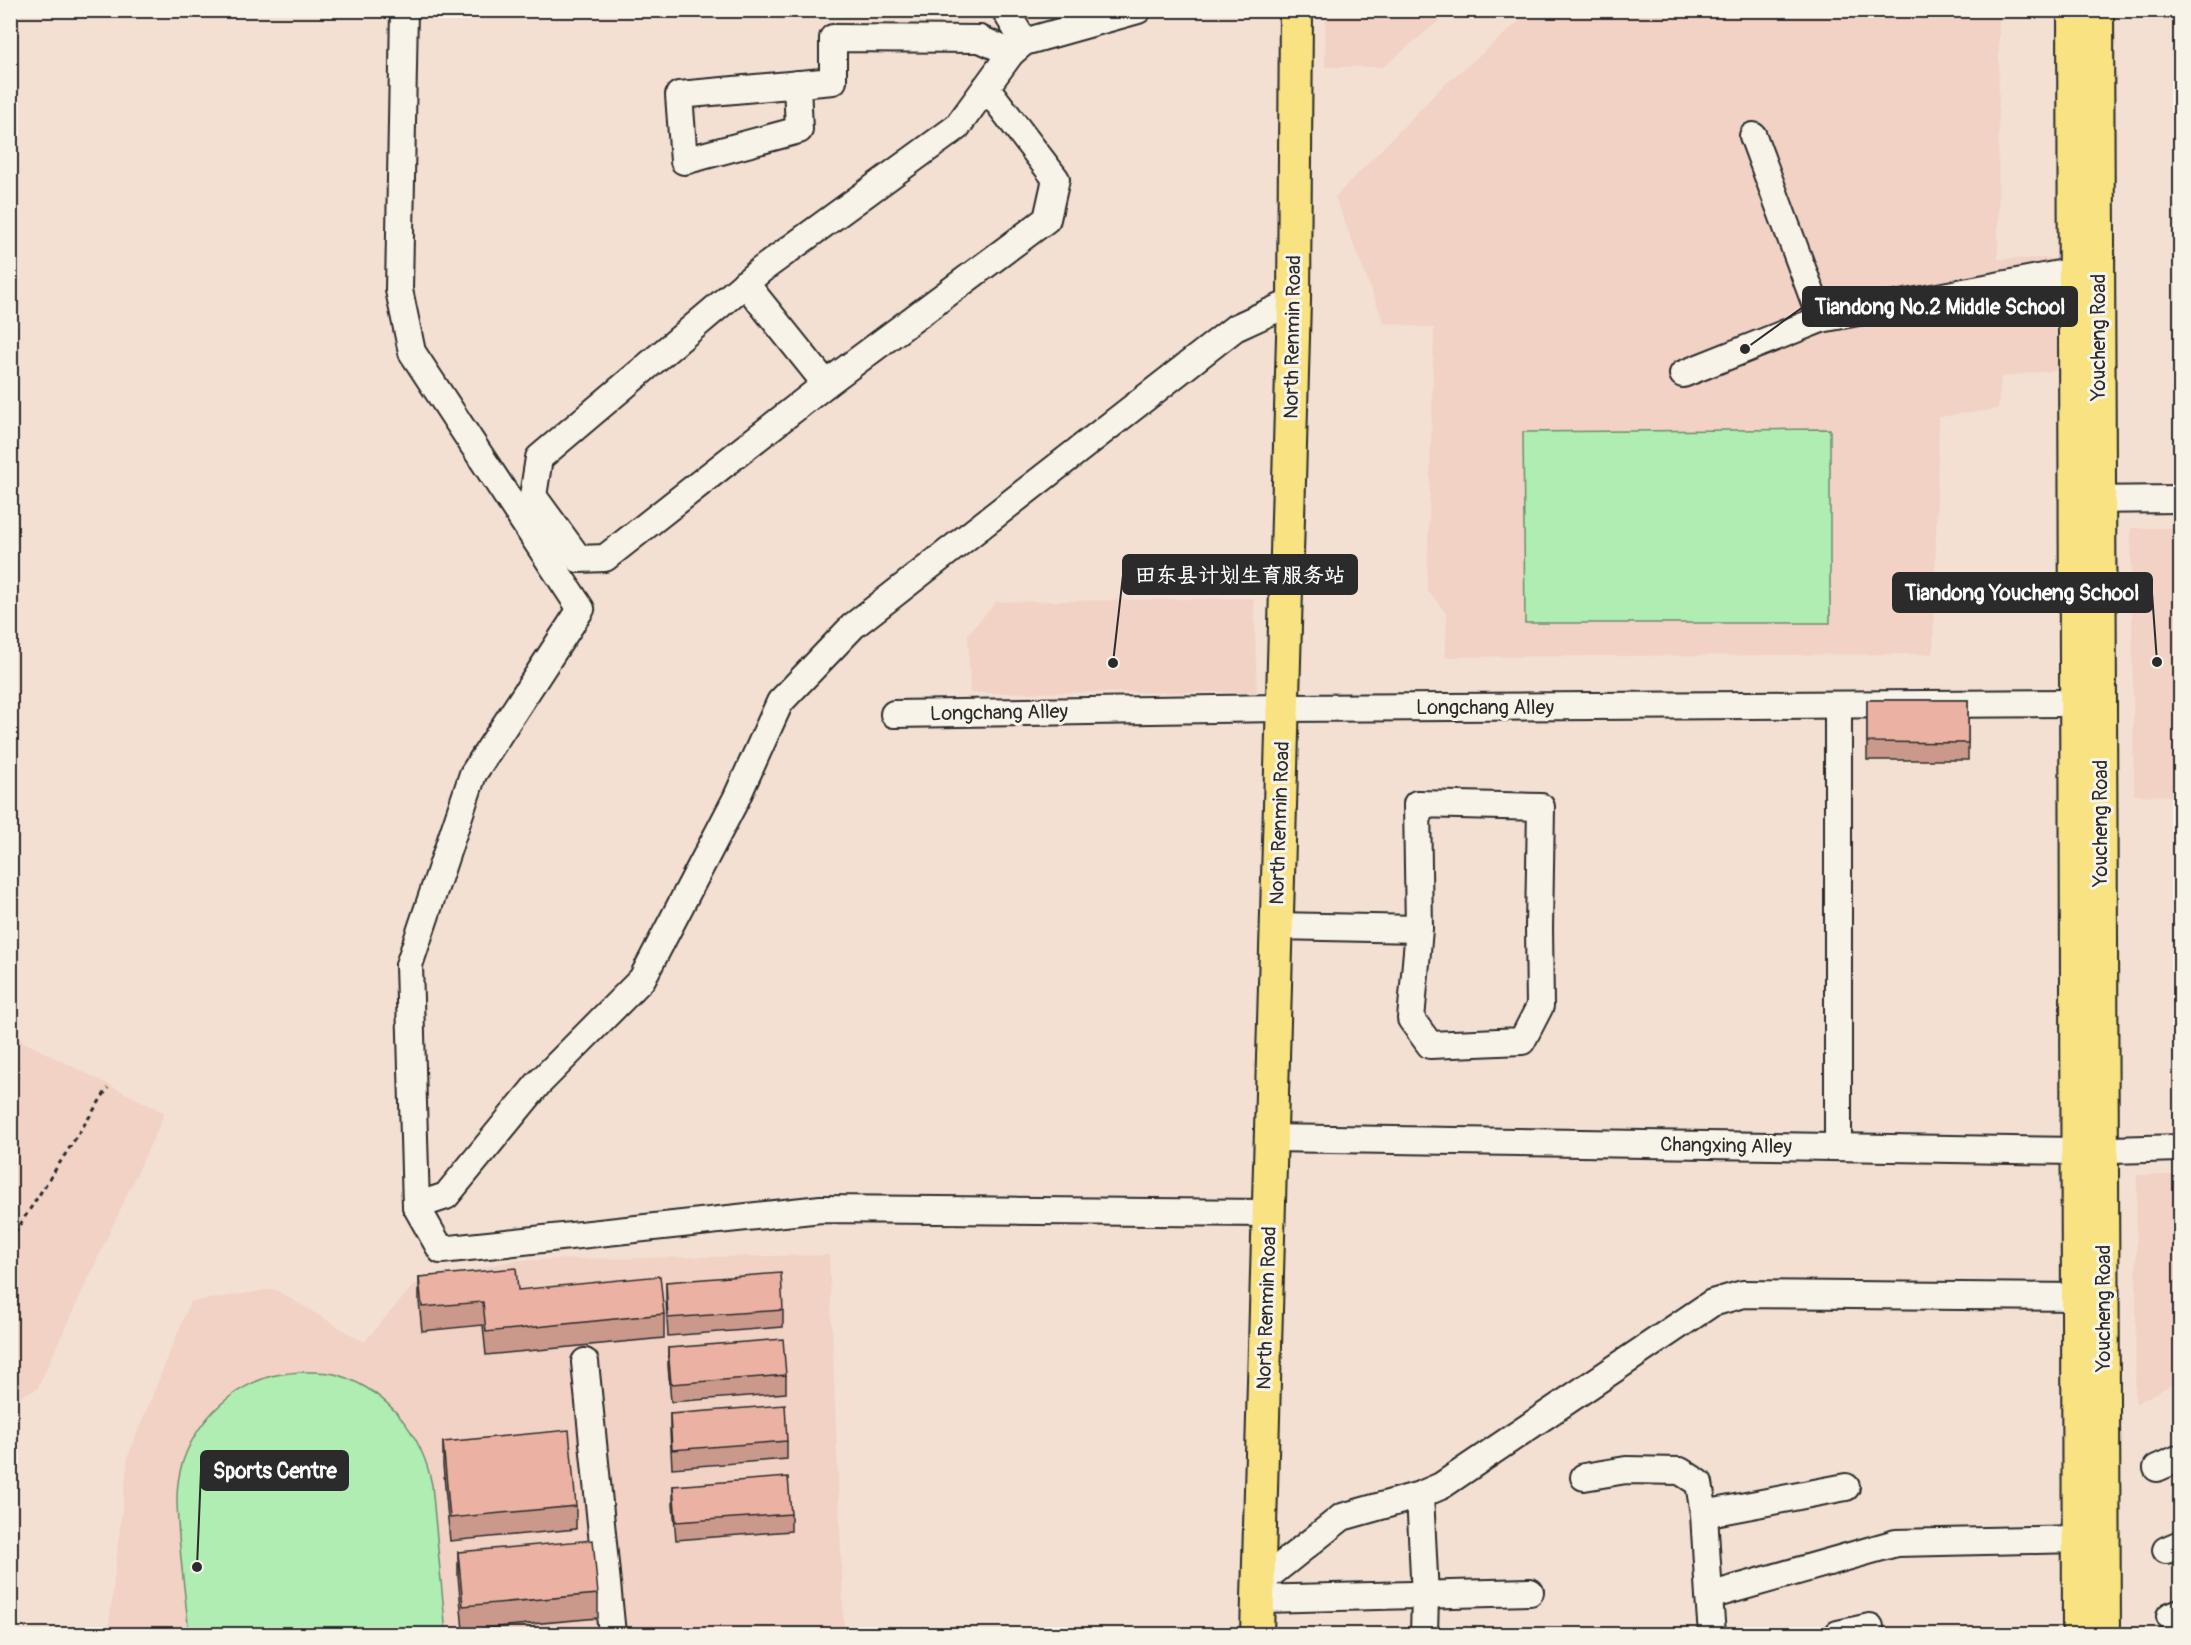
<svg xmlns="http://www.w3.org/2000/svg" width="2191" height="1645" viewBox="0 0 2191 1645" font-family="Pangolin,'LXGW WenKai TC',sans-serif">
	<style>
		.built { fill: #f1d2c5 }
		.green { fill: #b0edb2; stroke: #6e8c6e; stroke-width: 1.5 }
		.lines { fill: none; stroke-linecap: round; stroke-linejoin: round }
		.minor-casing { stroke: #2b2b2b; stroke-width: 30 }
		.major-casing { stroke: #2b2b2b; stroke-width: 36 }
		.path { stroke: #2b2b2b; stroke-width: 3; stroke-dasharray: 4.5 4.5; stroke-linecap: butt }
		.minor { stroke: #f7f3e8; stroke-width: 26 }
		.major { stroke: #f8e281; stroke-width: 32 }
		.wall { fill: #ca998c; stroke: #2b2b2b; stroke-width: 1.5 }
		.building { fill: #ebb2a3; stroke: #2b2b2b; stroke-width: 1.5 }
		.labels { text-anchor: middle; stroke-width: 6; stroke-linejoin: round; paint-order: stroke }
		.street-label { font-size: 20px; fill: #2b2b2b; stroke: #f7f3e8 }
		.leader { fill: none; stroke: #2b2b2b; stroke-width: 2 }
		.callout-dot { fill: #2b2b2b; stroke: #f7f3e8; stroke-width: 2 }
		.callout { fill: #2b2b2b; stroke: #2b2b2b; stroke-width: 2 }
		.callout-label { font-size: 21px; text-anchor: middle; font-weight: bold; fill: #fff }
	</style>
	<rect width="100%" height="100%" fill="#f3e0d3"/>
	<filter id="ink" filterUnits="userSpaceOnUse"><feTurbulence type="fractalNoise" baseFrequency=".0167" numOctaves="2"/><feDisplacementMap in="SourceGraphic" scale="12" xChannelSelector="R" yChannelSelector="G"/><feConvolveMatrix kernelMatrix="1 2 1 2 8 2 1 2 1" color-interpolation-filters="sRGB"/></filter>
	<g filter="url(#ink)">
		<!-- built -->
		<g class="built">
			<polygon points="1326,11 1326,10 1451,11 1383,67 1325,67"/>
			<polygon points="1532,11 1999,11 1998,259 2054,258 2057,370 2001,377 1998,409 1939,417 1933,654 1445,657 1447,614 1427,590 1434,328 1384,323 1335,197 1443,86"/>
			<polygon points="2131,528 2180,528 2180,796 2134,795"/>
			<polygon points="1254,598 1257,692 970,693 968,634 996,602"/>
			<polygon points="10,1035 165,1113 37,1389 11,1401"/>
			<polygon points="2137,1175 2180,1175 2180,1380 2135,1404"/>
			<polygon points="829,1255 844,1625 838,1634 108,1634 128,1456 190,1302 274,1289 364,1342 414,1285 515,1260"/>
		</g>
		<!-- green -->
		<g class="green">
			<polygon points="1830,429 1830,623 1525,623 1523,432"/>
			<path d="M301 1372C313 1372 327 1371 338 1375 388 1391 422 1434 432 1485L446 1634H189C185 1591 178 1545 177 1501 176 1446 214 1396 265 1378 276 1374 289 1373 301 1372Z"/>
		</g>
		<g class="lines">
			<defs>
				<g id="minor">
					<polyline points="404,10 399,290 412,352 581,609 473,774 409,965 416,1206 441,1250 821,1209 1268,1213"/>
					<polyline points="1005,10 1024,42"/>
					<polyline points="797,84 799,130 684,161 679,95 833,81 833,38 980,39 1011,53"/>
					<polyline points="986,87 1056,179 1047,219 826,384 605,558 579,559 533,496 539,458 761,270 957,127 1011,53 1024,42 1138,10"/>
					<polyline points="1753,136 1821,319"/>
					<polyline points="745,283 826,384"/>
					<polyline points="1683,374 1821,319 2075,271"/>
					<polyline points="2082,500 2180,499"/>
					<polyline points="1838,706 1838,1147"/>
					<polyline points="894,714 1282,708 2076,703"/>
					<polyline points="1276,926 1419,929 1417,804 1541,807 1539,928 1540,1006 1522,1041 1430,1045 1411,1019 1419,929"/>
					<polyline points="1270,1138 2078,1151 2180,1148"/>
					<polyline points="416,1206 446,1196 538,1084 642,979 736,799 780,702 853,626 1235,328 1294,301"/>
					<polyline points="585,1362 612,1634"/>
					<polyline points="2157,1468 2180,1458"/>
					<polyline points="1584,1477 1626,1470 1680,1471 1699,1483 1704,1514 1709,1596"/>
					<polyline points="1420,1495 1425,1596 1424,1634"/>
					<polyline points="1704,1514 1846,1487"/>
					<polyline points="2166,1550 2180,1544"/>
					<polyline points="1258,1584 1342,1517 1420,1495 1441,1486 1712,1303 1743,1294 2078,1297"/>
					<polyline points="1258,1599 1530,1592"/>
					<polyline points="2170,1616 2180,1612"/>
					<polyline points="1712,1634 1709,1596 1896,1543 2079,1539"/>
					<polyline points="1838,1634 1870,1627"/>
				</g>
				<g id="major">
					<polyline points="2074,10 2079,1634"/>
					<polyline points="2097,10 2104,1634"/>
					<polyline points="1257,1634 1294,301 1296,10"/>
				</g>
			</defs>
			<!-- minor casing -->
			<use href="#minor" class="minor-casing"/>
			<!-- major casing -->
			<use href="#major" class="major-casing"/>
			<!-- path -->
			<polyline class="path" points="10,1240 108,1088"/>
			<!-- minor -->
			<use href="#minor" class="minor"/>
			<!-- major -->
			<use href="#major" class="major"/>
		</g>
		<!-- wall -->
		<g class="wall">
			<rect x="1867" y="700" width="101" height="60"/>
			<polygon points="419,1277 518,1290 664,1314 664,1338 486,1355 483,1325 422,1331 419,1301"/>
			<polygon points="666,1282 783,1310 783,1327 668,1336 666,1300"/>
			<polygon points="668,1348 786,1375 786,1393 671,1402 668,1365"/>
			<polygon points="670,1414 787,1441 787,1459 672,1468 670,1431"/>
			<polygon points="443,1442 576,1506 576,1529 450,1541 443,1465"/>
			<polygon points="673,1486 791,1514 791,1531 676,1540 673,1504"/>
			<polygon points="458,1552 598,1594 598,1618 463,1630 458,1576"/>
		</g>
		<!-- building -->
		<g class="building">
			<polygon points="1867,700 1968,700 1968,743 1867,742"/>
			<polygon points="516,1268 518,1290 660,1276 664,1314 486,1332 483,1302 422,1307 419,1277"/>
			<polygon points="781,1273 783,1310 668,1318 666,1282"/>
			<polygon points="783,1339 786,1375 671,1384 668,1348"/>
			<polygon points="785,1405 787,1441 672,1450 670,1414"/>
			<polygon points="569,1430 576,1506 450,1518 443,1442"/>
			<polygon points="788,1477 791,1514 676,1522 673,1486"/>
			<polygon points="593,1540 598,1594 463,1606 458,1552"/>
		</g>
	</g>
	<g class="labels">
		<!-- street labels -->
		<g class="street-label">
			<text transform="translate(1292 337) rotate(-89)" y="7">North Renmin Road</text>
			<text transform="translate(2098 337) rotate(-90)" y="7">Youcheng Road</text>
			<text x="1485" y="714">Longchang Alley</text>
			<text transform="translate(999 712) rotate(-1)" y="7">Longchang Alley</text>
			<text transform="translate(1279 823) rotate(-88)" y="7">North Renmin Road</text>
			<text transform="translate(2100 823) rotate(-90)" y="7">Youcheng Road</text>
			<text transform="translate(1726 1145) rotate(1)" y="7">Changxing Alley</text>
			<text transform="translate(1266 1308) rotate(-88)" y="7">North Renmin Road</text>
			<text transform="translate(2103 1308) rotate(-90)" y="7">Youcheng Road</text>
		</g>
	</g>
	<!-- callouts -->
	<path class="leader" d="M1745 349L1803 307M1113 663L1123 575M2157 662L2152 593M197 1567L201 1470"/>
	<g class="callout-dot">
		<circle cx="1745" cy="349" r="6"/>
		<circle cx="1113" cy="663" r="6"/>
		<circle cx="2157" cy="662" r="6"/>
		<circle cx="197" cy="1567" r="6"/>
	</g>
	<g class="callout">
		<rect x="1803" y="287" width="274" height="39" rx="6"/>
		<rect x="1123" y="555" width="234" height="39" rx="6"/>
		<rect x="1893" y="573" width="259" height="39" rx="6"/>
		<rect x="201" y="1451" width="147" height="39" rx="6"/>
	</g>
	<g class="callout-label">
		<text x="1940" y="314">Tiandong No.2 Middle School</text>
		<text x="1240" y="582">田东县计划生育服务站</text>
		<text x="2022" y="600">Tiandong Youcheng School</text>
		<text x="275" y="1478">Sports Centre</text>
	</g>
	<!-- margin -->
	<rect width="2191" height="1645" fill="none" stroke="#f7f3e8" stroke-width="36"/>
	<rect x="18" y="18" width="2155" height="1609" fill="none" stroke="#2b2b2b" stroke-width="2" filter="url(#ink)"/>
</svg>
